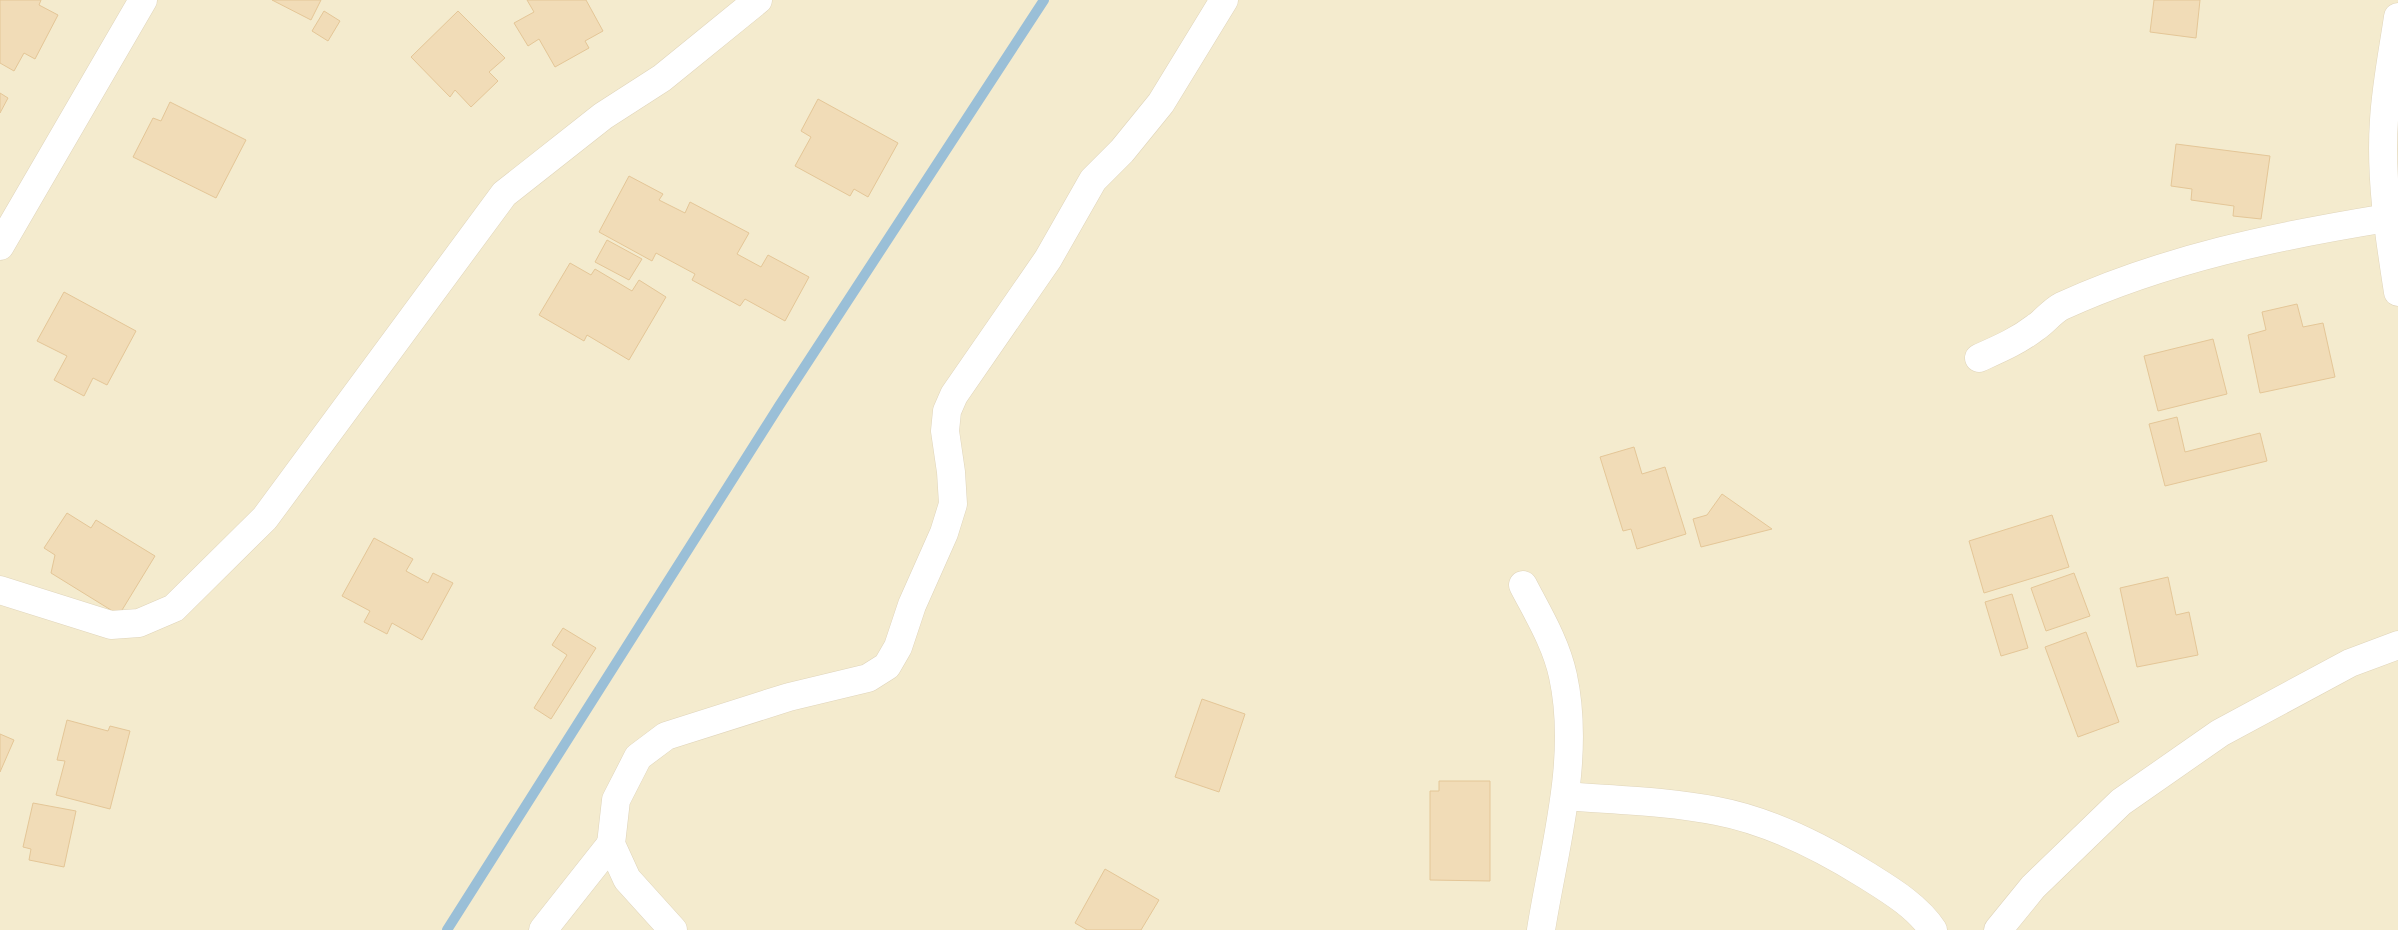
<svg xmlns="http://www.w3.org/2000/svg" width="2398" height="930" viewBox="0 0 2398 930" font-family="'DejaVu Sans',sans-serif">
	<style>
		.residential { fill: #f4ebce }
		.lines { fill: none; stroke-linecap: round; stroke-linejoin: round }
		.stream { stroke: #9abfd7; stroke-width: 10 }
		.building { fill: #f1dcb7; stroke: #e4c697 }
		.minor-casing { stroke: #e0d5bb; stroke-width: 29 }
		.minor { stroke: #fff; stroke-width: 28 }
	</style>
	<rect width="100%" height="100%" fill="#fcf8df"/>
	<!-- residential -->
	<rect class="residential" x="0" y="0" width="2398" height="930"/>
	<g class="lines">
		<!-- stream -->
		<polyline class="stream" points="447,930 779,406 1044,0"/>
	</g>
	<!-- building -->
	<g class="building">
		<polygon points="0,0 41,0 39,5 58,15 35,59 24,53 14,71 0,63"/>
		<polygon points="272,0 321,0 311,20"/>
		<polygon points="527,0 586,0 603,31 585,41 589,48 555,67 539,39 528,46 514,23 534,12"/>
		<polygon points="2154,0 2200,0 2196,38 2150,32"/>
		<polygon points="324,11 340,21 328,41 312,31"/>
		<polygon points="458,11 505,58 489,72 498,81 471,107 455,90 450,97 411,57"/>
		<polygon points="0,93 8,98 0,113"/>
		<polygon points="818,99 898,143 868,197 854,189 850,196 795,166 811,137 801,131"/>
		<polygon points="170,102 246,140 216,198 133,157 153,118 161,121"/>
		<polygon points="2176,144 2270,156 2261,219 2233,216 2234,206 2191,200 2192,189 2171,186"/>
		<polygon points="629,176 663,194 659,200 685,213 690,202 749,233 737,254 761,267 768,255 809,277 785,321 745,299 740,306 692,280 695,274 656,253 652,261 599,232"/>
		<polygon points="607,240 642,259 629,280 595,262"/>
		<polygon points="570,263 591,275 595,269 632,291 639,280 666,297 629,360 587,335 584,341 539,315"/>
		<polygon points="64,292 136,331 107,385 93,378 84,396 54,380 67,356 37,341"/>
		<polygon points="2297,304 2303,327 2323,323 2335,377 2260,393 2248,335 2266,330 2262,312"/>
		<polygon points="2213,339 2227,394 2158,411 2144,356"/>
		<polygon points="2177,417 2185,452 2260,433 2267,461 2165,486 2149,424"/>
		<polygon points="1634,447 1642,474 1665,467 1686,534 1637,549 1631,529 1623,531 1600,457"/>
		<polygon points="1722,494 1772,529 1701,547 1693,519 1707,515"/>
		<polygon points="67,513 91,528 96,520 155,556 119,615 51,573 55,555 44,548"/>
		<polygon points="2052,515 2069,567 1984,593 1969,541"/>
		<polygon points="374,538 413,559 406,571 428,583 433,573 453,583 422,640 392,623 387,634 364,622 370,611 342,596"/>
		<polygon points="2074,573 2090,616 2046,631 2031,588"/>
		<polygon points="2168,577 2176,615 2189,612 2198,655 2137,667 2120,588"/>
		<polygon points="2012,594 2028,648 2001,656 1985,602"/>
		<polygon points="563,628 596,648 551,719 534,708 567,655 552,645"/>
		<polygon points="2086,632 2119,722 2078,737 2045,647"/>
		<polygon points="1202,699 1245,714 1219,792 1175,777"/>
		<polygon points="67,720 108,731 110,726 130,731 110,809 56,795 65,761 57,760"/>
		<polygon points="0,734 14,740 0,772"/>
		<polygon points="1439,781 1490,781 1490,881 1430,880 1430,791 1439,791"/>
		<polygon points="33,803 76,811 64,867 29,860 31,849 23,847"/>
		<polygon points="1105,869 1159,900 1141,930 1087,930 1075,923"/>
	</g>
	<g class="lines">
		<defs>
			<g id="minor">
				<path d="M2398 17C2393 51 2386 85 2384 120 2380 177 2389 235 2398 292"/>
				<polyline points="0,246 143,0"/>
				<path d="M1979 358C1999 349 2018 341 2036 327 2045 321 2052 311 2062 306 2165 259 2276 236 2387 218"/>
				<path d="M1523 585C1538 614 1556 643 1563 676 1581 759 1554 848 1541 930"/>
				<polyline points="0,590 111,625 139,623 174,608 265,518 504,194 603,116 662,78 758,0"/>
				<path d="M1565 796C1615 800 1667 801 1717 811 1770 821 1821 847 1866 875 1890 890 1917 906 1933 930"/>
				<polyline points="543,930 611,844"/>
				<polyline points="673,930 627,879 611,844 616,800 638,757 666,736 789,697 868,678 887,666 898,647 912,605 944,533 953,504 951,472 945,431 947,411 954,395 1048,259 1093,180 1122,151 1161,103 1224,0"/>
				<polyline points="1998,930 2033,887 2121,802 2220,733 2350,663 2398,645"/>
			</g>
		</defs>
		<!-- minor casing -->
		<use href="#minor" class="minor-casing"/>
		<!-- minor -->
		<use href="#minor" class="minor"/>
	</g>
</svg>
